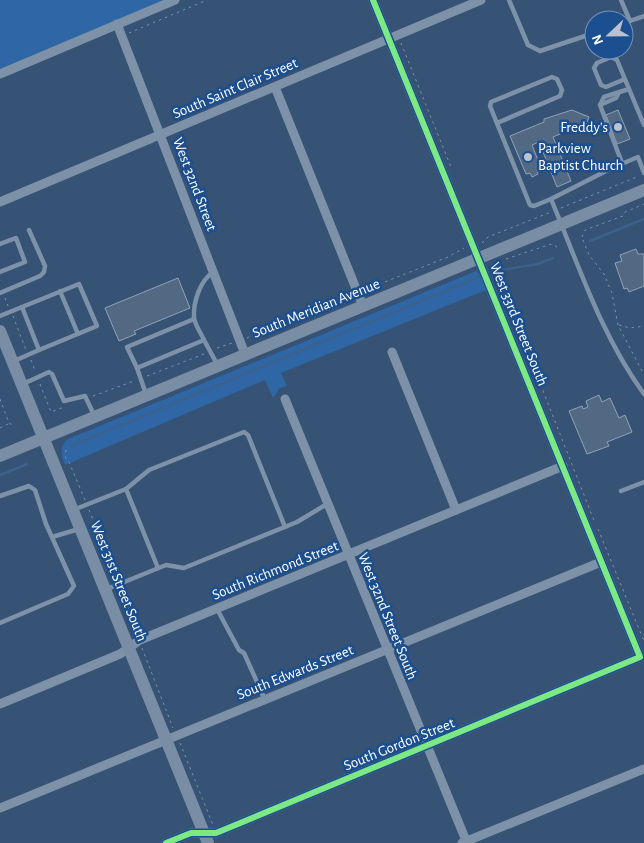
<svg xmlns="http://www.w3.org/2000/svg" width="644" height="843" viewBox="0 0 644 843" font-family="'Alegreya Sans',sans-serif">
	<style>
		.green { fill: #2f66a5 }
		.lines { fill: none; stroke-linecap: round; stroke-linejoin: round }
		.stream { stroke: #3b618d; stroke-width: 2.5 }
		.building { fill: #526984; stroke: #92a2b6 }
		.path { stroke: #7d92a8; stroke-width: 1; stroke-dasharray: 2.5 4; stroke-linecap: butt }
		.lane { stroke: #7d92a8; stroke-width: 4.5 }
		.street { stroke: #7d92a8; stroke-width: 9 }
		.secondary { stroke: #798da4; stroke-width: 12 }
		.cycleway-casing { stroke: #1b4f8f; stroke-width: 9 }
		.cycleway { stroke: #7ce984; stroke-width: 6 }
		.poi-dot { fill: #b9c2ce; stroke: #1b4f8f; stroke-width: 2 }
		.labels { text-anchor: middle; stroke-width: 5; stroke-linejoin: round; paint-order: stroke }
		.street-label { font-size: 15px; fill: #fff; stroke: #1b4f8f }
		.poi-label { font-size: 15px; fill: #fff; stroke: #1b4f8f; text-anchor: end }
	</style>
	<rect width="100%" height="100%" fill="#365274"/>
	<!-- green -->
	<g class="green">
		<polygon points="0,0 165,0 0,69"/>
		<path d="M476 271 479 274 486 290 281 373 287 386 280 388 273 398 265 380 65 465C61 456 59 446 68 439Z"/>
	</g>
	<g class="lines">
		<!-- stream -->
		<g class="stream">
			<polyline points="590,241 644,219"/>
			<polyline points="496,271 538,264 553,258"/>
			<polyline points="71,446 479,277"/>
			<polyline points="0,475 27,464"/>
		</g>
	</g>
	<!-- building -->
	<g class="building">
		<polygon points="572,110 589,117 582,134 572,129 553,137 571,181 557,187 539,142 532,145 541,168 537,170 538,174 532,177 530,173 526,174 510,136 544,122 544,119"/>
		<polygon points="618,110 630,139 617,144 606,115"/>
		<polygon points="636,249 638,254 644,254 644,286 629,292 627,288 624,289 615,263 622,261 620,255"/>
		<polygon points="178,278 190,308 134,331 136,334 119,341 105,308"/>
		<polygon points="599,395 602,402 610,398 619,418 625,415 632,432 607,442 609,446 587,454 569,411 582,406 583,409 588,407 586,401"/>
	</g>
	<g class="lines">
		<!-- path -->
		<g class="path">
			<polyline points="129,33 207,0"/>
			<polyline points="401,43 451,167"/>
			<polyline points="561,208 639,176"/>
			<polyline points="582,237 585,230 623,216 625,212 644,204"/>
			<polyline points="583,240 589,255 604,274 612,293 618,325 644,375"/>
			<polyline points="482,243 488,237 551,212"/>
			<polyline points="506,259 551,244 556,246 558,250"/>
			<polyline points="493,271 491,265 496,263"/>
			<polyline points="495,277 503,289 595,523"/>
			<polyline points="367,289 448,257 464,248"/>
			<polyline points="5,298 8,306"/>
			<polyline points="13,316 26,350"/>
			<polyline points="619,325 630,328 644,326"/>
			<polyline points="247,338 273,325 298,319 305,313 349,296"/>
			<polyline points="217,348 232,343"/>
			<polyline points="31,360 35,371"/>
			<polyline points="147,376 204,354"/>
			<polyline points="40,384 51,412 64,407"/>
			<polyline points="93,396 134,381"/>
			<polyline points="0,399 9,423 15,427"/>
			<polyline points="0,428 8,424"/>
			<polyline points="66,450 65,457 69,462 85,500"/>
			<polyline points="89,510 117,578"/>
			<polyline points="598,529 644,641"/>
			<polyline points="121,589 138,632"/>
			<polyline points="142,648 173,728"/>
			<polyline points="180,743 213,825"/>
		</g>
		<!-- lane -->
		<g class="lane">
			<polyline points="509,0 528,45 540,51 594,33"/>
			<polyline points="621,0 630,21"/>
			<polyline points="624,23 644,16"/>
			<polyline points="625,79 606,87 601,85 594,68 597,63 611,57 617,60 644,125"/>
			<polyline points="600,105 616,98 618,94"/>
			<polyline points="497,123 560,96 562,90 557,79 552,77 491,102 490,106 530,205 534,206 551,199"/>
			<polyline points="622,163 600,105 604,97 629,89"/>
			<path d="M644 173 638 157 612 168 551 199C579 266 601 335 644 394"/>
			<polyline points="0,244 16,238 25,262 0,272"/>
			<polyline points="60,291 78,334"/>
			<polyline points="0,293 40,276 44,272 45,266 29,230"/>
			<polyline points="22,307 79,284 97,326 39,350"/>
			<polyline points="0,316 22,307 39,350 14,361"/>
			<path d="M204 340C201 333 195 325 194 318 193 302 200 281 213 272"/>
			<polyline points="137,368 127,347 194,319"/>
			<polyline points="23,384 49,372 52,374 64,401 85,396 94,415"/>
			<polyline points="146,394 137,368 204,340 217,364"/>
			<polyline points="126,489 158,568"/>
			<polyline points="621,491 644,482"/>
			<polyline points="0,496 29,486 35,490 46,524 74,586 68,594 0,623"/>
			<polyline points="73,510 126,489 149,470 244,432 248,435 285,527"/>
			<polyline points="52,537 79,529"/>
			<polyline points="107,589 166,565 184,568 297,522 327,504"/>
			<polyline points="217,609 239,650 244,653 265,700"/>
		</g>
		<!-- street -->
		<g class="street">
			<polyline points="117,24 245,354"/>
			<polyline points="0,74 175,0"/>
			<polyline points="275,87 363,306"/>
			<polyline points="0,202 481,0"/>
			<polyline points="392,352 456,510"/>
			<polyline points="285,399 467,843"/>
			<polyline points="0,704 120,654 140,640 563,466"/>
			<polyline points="0,808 601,562"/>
			<polyline points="166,843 191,833 216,833 640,657 373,0"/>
			<polyline points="462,843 644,769"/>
		</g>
		<!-- secondary -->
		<g class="secondary">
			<polyline points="0,331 208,843"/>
			<polyline points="0,456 644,190"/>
		</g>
		<defs>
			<polyline id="cycleway" points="166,843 191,833 216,833 640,657 373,0"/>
		</defs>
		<!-- cycleway casing -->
		<use href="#cycleway" class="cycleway-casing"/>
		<!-- cycleway -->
		<use href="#cycleway" class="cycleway"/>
	</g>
	<!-- markers -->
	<g class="poi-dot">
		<circle cx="618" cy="127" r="5"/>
		<circle cx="528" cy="157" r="5"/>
	</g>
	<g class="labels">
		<!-- street labels -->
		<g class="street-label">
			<text transform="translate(235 88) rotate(-23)" y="5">South Saint Clair Street</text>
			<text transform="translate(195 184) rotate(69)" y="5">West 32nd Street</text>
			<text transform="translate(316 308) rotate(-22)" y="5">South Meridian Avenue</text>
			<text transform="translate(519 324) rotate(68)" y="5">West 33rd Street South</text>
			<text transform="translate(275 570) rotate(-22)" y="5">South Richmond Street</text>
			<text transform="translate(119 581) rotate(68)" y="5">West 31st Street South</text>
			<text transform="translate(388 616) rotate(68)" y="5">West 32nd Street South</text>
			<text transform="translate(295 672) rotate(-22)" y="5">South Edwards Street</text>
			<text transform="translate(399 744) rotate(-22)" y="5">South Gordon Street</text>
		</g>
		<!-- poi labels -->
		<g class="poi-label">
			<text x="608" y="132">Freddy's</text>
			<text x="538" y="153" text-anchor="start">Parkview<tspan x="538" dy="17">Baptist Church</tspan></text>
		</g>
	</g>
	<!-- north arrow -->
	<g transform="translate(609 35) rotate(248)"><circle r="24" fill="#1b4f8f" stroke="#7695bc"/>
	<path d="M0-4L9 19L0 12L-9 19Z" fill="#b9c2ce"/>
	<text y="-8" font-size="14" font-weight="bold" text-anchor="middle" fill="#ffffff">N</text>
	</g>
</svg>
